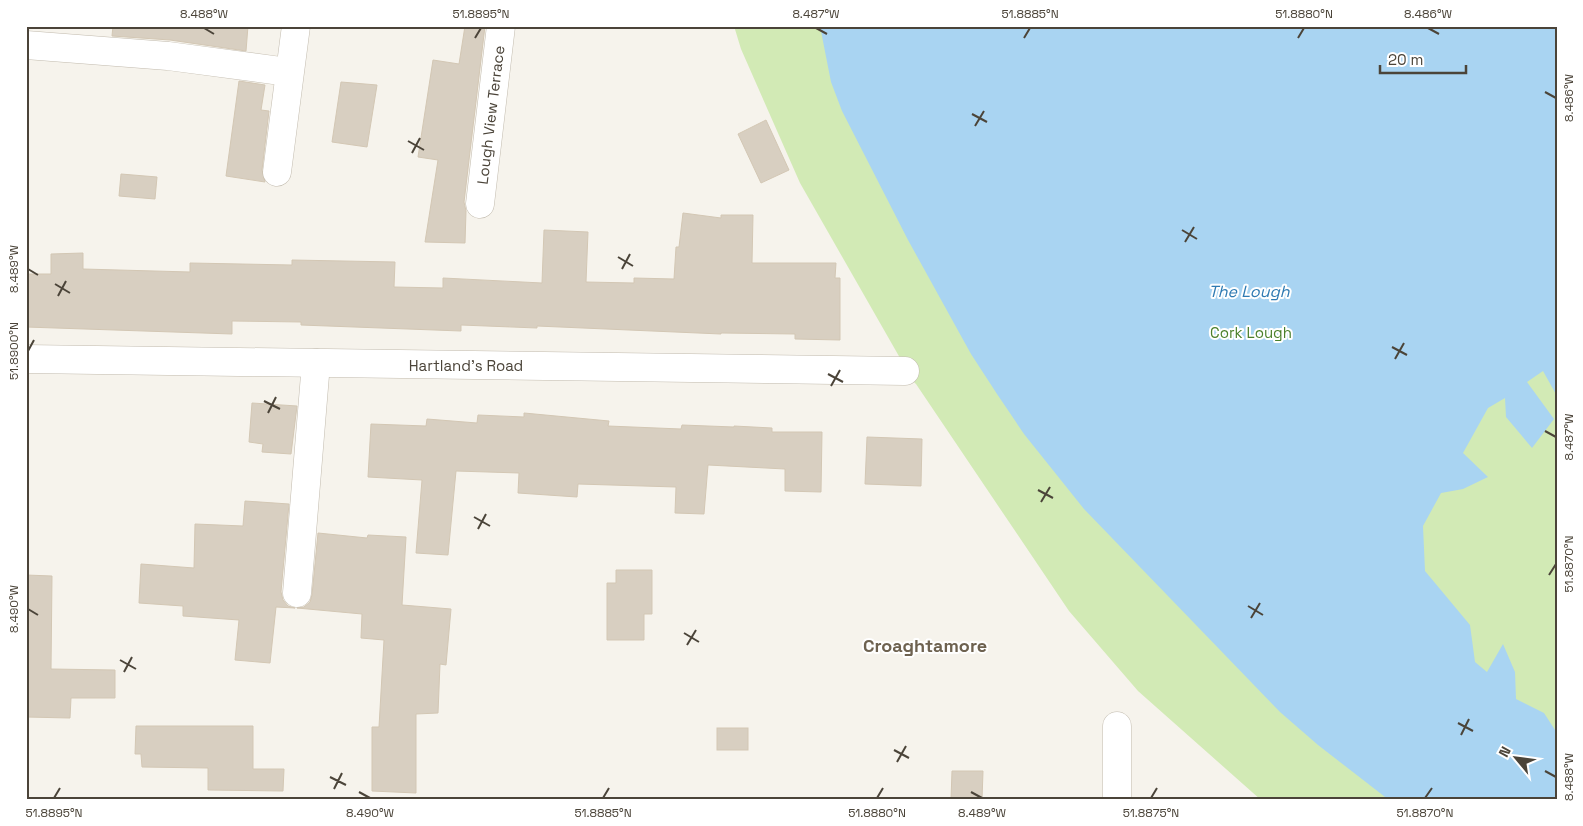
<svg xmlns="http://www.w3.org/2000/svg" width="1583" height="826" viewBox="0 0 1583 826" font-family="'Space Grotesk',sans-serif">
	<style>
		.green { fill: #d2eab5 }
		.water { fill: #a9d4f2 }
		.building { fill: #d8cfc1; stroke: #d3c7b4 }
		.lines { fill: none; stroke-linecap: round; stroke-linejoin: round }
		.minor-casing { stroke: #c2bbae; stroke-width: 29 }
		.minor { stroke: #fff; stroke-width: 28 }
		.ticks { fill: none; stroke: #4b4439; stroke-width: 2 }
		.labels { text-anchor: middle; stroke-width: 4; stroke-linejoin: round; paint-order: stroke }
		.street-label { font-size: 15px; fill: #4b4439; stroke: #fff }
		.park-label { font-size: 15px; fill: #4a7f2a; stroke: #fff }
		.water-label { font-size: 16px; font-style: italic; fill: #2e7ab2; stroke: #fff }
		.quarter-label { font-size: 18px; font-weight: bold; fill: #6e6250; stroke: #fff }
		.neatline { fill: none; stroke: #4b4439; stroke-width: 2 }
		.ticks-label { font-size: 12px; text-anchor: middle; fill: #4b4439 }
	</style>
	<rect width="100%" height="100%" fill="#f6f3ec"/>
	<!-- green -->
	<polygon class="green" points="734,26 1557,26 1557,800 1261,800 1138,691 1069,611 916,384 907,375 904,365 800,183 741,49"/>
	<!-- water -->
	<polygon class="water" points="820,26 1557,26 1557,396 1543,371 1527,382 1554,419 1532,448 1506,417 1505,398 1488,408 1463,453 1488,477 1463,489 1441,493 1423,526 1425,571 1470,625 1475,662 1487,672 1503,644 1515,672 1516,699 1544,713 1557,733 1557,800 1389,800 1318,745 1280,712 1084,509 1024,434 997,394 971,354 908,240 842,111 831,82"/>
	<!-- building -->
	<g class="building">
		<polygon points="113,26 248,26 246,51 170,40 112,36"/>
		<polygon points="465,26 485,26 464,202 466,211 465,243 425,242 438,160 418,157 433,60 459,64"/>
		<polygon points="239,81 265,85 261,110 269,111 262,170 265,182 226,176"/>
		<polygon points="341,82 377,85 367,147 332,142"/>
		<polygon points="766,120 789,170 761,183 738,134"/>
		<polygon points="121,174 157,177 155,199 119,196"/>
		<polygon points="683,213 721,218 721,215 753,215 752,263 836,263 835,278 840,278 840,340 795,339 795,334 721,333 721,334 537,326 537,328 461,325 461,331 301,325 301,322 232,321 232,334 26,327 26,274 51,274 51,254 83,253 83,269 190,272 190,263 292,265 292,260 395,262 394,287 443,288 443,278 542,283 544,230 588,232 586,282 634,283 634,278 674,279 676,247 679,247"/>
		<polygon points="252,403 297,406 291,454 262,452 263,444 249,442"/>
		<polygon points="524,413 609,421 608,426 681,429 682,425 734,427 734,426 772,428 772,432 822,432 821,492 785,491 785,469 708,465 704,514 675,513 676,487 578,484 577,497 518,493 519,473 456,471 448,555 416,553 422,480 368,477 371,424 426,426 427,419 477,423 478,415 524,417"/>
		<polygon points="867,437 922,439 921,486 865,484"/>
		<polygon points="245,501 289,504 281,592 283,600 288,606 295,608 276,607 270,663 235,660 239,620 183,616 183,606 139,603 141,564 194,568 195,524 243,526"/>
		<polygon points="318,533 367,538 368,535 406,537 402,605 451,609 446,665 440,664 438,713 416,714 416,793 372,791 372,727 379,727 384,640 361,638 362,614 297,608 304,607 310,602 312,595"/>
		<polygon points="616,570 652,570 652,614 644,614 644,640 607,640 607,583 616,583"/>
		<polygon points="26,575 52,576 51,669 115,670 115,698 71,698 70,718 26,717"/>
		<polygon points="136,726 253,726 253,769 284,769 283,791 208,790 208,768 142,767 141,754 135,754"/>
		<rect x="717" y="728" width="31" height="22"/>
		<polygon points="952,771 983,771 982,800 951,800"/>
	</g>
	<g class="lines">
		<defs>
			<g id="minor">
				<polyline points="26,45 168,56 288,72"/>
				<polyline points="277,172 296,26"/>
				<polyline points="480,204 501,26"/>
				<polyline points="26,359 905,371"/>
				<polyline points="297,593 316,363"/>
				<polyline points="1117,800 1117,726"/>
			</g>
		</defs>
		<!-- minor casing -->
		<use href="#minor" class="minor-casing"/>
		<!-- minor -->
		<use href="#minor" class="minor"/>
	</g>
	<!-- ticks -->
	<path class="ticks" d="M204 28 214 34M816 28 827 34M1428 28 1439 34M475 38 481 28M1024 38 1030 28M1298 38 1304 28M1545 92 1556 98M972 114 987 122M975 126 984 111M408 141 424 150M412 153 420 138M1182 230 1197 239M1185 242 1194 227M618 257 633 266M28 269 38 275M622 269 630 254M55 284 70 293M58 296 66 281M1392 347 1407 355M28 351 34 340M1395 359 1404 343M828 374 843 382M831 386 840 370M264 401 280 409M268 413 276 397M1545 431 1556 437M1038 490 1053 498M1041 502 1050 487M474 517 490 526M478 529 486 514M1549 575 1556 564M1248 606 1263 615M28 609 38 615M1251 618 1260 603M684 633 699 642M687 645 696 630M120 660 136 669M124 672 132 657M1458 723 1473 731M1461 735 1469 719M894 750 909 758M897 762 906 746M1545 771 1556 777M330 777 346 785M334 789 342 773M359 792 370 798M971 792 982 798M54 798 60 788M603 798 609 788M877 798 883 788M1151 798 1157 788M1425 798 1432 788"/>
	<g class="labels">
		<!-- street labels -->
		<g class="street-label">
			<text transform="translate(491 115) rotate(-83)" y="5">Lough View Terrace</text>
			<text x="466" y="371">Hartland's Road</text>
		</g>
		<!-- park labels -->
		<g class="park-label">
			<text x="1251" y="338">Cork Lough</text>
		</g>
		<!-- water labels -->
		<g class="water-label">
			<text x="1249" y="297">The Lough</text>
		</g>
		<!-- quarter labels -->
		<g class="quarter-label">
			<text x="925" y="652">Croaghtamore</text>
		</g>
	</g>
	<!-- border -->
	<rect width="1583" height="826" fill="none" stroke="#ffffff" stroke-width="55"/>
	<!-- north arrow -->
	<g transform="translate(1516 758) rotate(299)" stroke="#ffffff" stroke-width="4" paint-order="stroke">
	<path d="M0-4L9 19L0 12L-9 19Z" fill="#4b4439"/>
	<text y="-8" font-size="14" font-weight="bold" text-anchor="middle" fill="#4b4439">N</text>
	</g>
	<!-- scale -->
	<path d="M1380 65v8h86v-8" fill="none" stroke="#4b4439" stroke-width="2.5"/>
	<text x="1388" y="65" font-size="15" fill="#4b4439" stroke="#ffffff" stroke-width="4" paint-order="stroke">20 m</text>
	<rect x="28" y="28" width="1528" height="770" class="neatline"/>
	<g class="ticks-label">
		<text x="204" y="18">8.488°W</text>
		<text x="481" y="18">51.8895°N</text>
		<text x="816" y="18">8.487°W</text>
		<text x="1030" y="18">51.8885°N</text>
		<text x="1304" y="18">51.8880°N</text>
		<text x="1428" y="18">8.486°W</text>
		<text transform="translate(1569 98) rotate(-90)" y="4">8.486°W</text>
		<text transform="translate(14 269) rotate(-90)" y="4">8.489°W</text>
		<text transform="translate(14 351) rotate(-90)" y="4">51.8900°N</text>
		<text transform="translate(1569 437) rotate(-90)" y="4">8.487°W</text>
		<text transform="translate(1569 564) rotate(-90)" y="4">51.8870°N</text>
		<text transform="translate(14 609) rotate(-90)" y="4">8.490°W</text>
		<text transform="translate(1569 777) rotate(-90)" y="4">8.488°W</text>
		<text x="54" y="817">51.8895°N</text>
		<text x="370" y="817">8.490°W</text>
		<text x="603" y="817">51.8885°N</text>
		<text x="877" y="817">51.8880°N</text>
		<text x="982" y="817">8.489°W</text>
		<text x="1151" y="817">51.8875°N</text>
		<text x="1425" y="817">51.8870°N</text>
	</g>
</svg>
